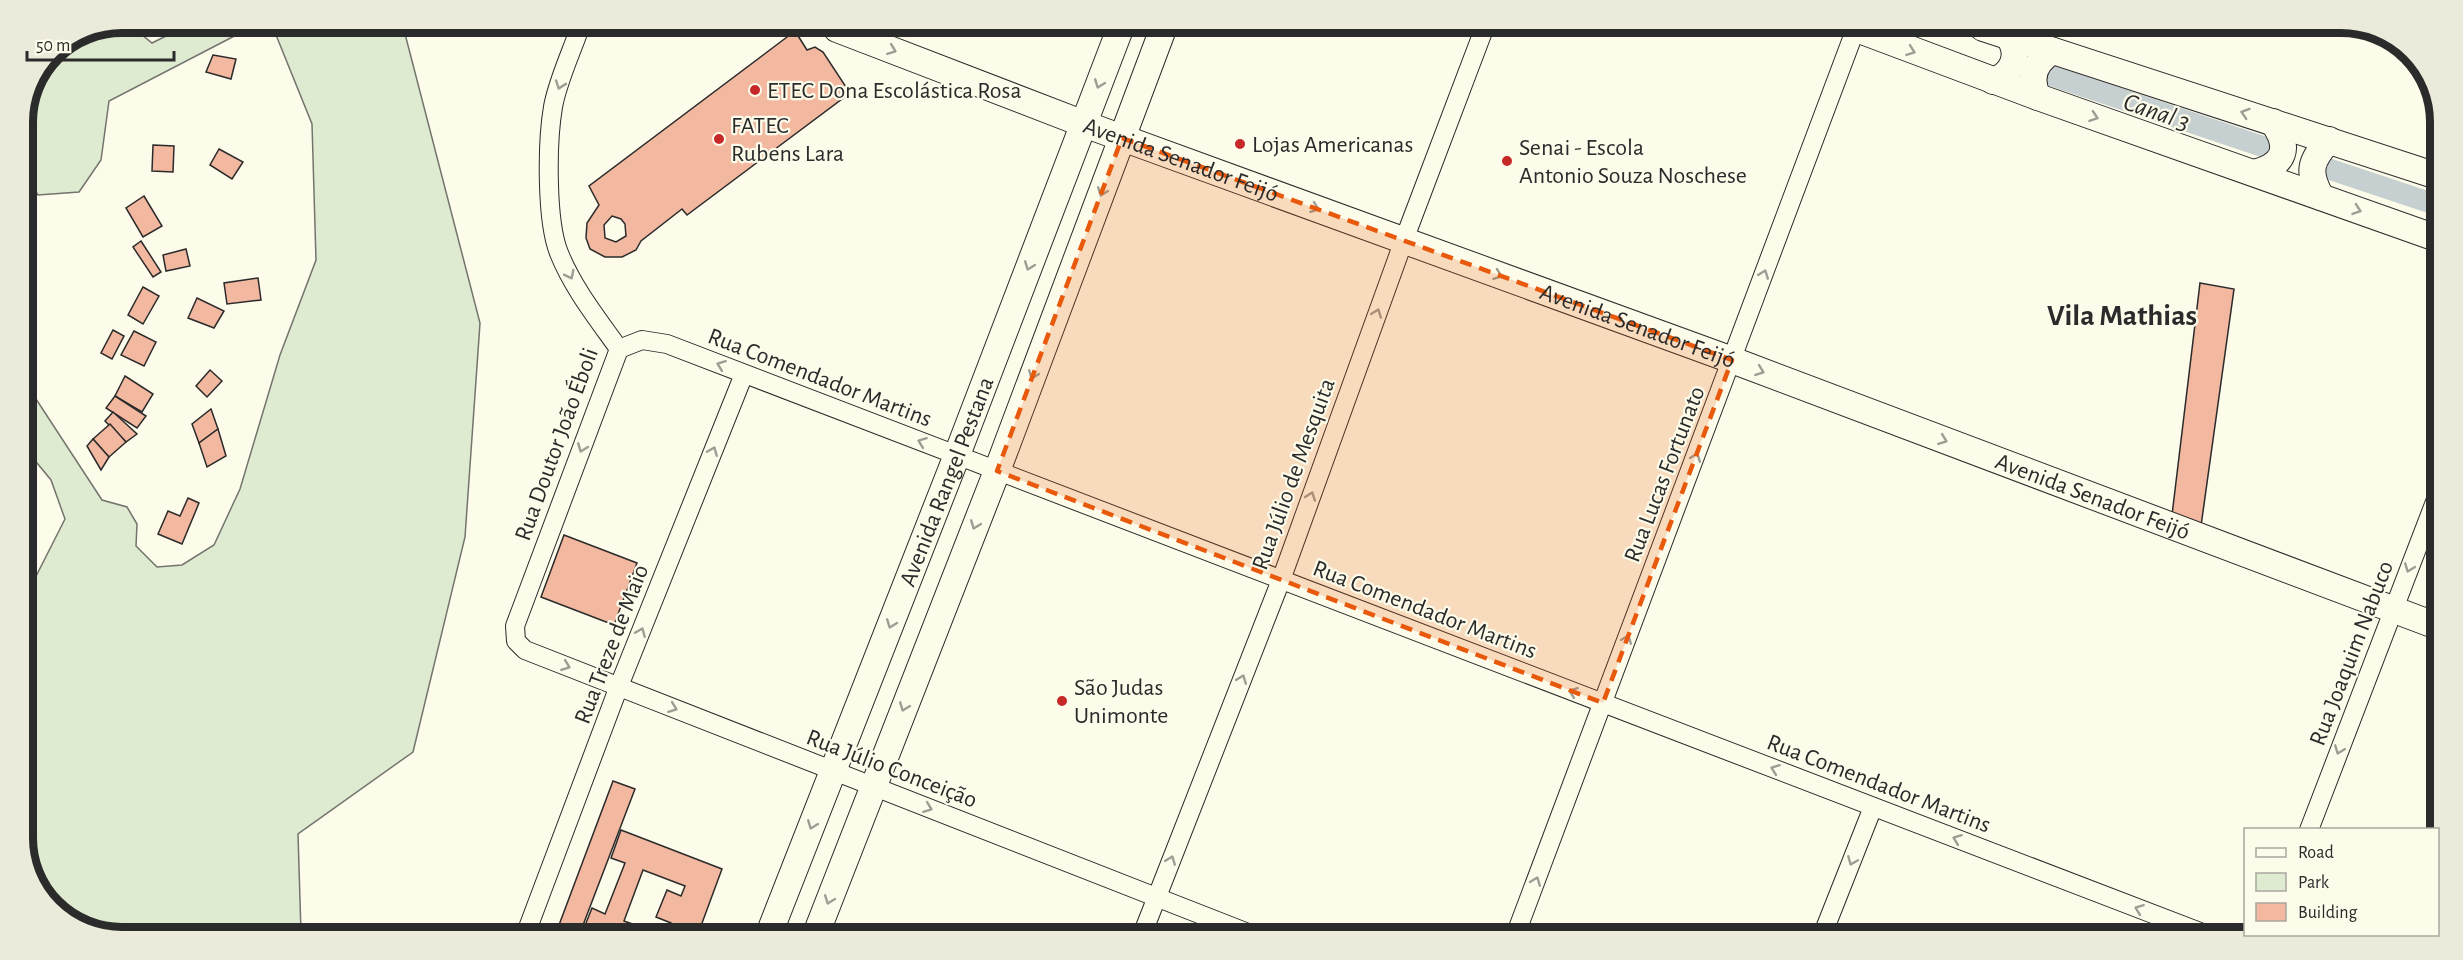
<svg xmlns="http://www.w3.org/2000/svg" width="2463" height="960" viewBox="0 0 2463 960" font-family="'Alegreya Sans',sans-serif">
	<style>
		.green { fill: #deebd1; stroke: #74746e; stroke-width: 1.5 }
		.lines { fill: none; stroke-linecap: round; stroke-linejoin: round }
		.canal { stroke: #c7d0d0; stroke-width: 21 }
		.building { fill: #f2b8a0; stroke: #2b2b2b; stroke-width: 1.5; fill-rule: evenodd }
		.street-casing { stroke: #2b2b2b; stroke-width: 20 }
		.secondary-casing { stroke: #2b2b2b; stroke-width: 28 }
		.street { stroke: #fdfbea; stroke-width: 18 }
		.secondary { stroke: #fdfbea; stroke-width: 26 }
		.oneway { stroke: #9e9d94 }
		.marked { fill: #e8590c; fill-opacity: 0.2; stroke: #e8590c; stroke-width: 4.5; stroke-dasharray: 12 8; stroke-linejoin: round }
		.poi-dot { fill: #c62828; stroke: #fdfbea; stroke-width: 2 }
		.labels { text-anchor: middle; stroke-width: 4.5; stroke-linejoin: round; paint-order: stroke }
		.poi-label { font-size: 24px; fill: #2b2b2b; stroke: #fdfbea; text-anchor: start }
		.street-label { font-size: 24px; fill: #2b2b2b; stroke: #fdfbea }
		.water-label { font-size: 26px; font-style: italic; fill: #2b2b2b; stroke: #fdfbea }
		.district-label { font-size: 30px; font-weight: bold; fill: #2b2b2b; stroke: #fdfbea }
		.rim { fill: none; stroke: #2b2b2b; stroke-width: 8 }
	</style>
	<rect width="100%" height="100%" fill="#fdfbea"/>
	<!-- green -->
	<g class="green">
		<polygon points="84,30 136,30 152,43 178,30 246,30 109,101 101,160 79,192 38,195 23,172 23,116 52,52"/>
		<polygon points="274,30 404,30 480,323 465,537 413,752 298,834 301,933 90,932 43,898 23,844 23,602 65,519 51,480 23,446 23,379 102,500 127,507 137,524 136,546 157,567 182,565 214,545 240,489 280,355 316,260 312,124"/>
	</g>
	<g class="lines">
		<!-- canal -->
		<g class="canal">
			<polyline points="2050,75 2264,147"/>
			<polyline points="2329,169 2440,206"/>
		</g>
	</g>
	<!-- building -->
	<g class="building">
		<path d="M795 31 807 50 815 47 823 52 850 93 687 215 682 209 641 241 636 250 622 257H605L590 249 586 238 587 223 599 205 589 186ZM612 216 621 219 625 224 626 236 616 242 605 238 604 225Z"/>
		<polygon points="213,55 236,59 231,79 206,72"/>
		<polygon points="153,145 174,146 173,172 152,171"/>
		<polygon points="219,149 243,162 232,179 210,165"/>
		<polygon points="144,196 162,226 143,237 126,208"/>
		<polygon points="141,241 161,272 153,277 133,247"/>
		<polygon points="186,249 190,266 166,271 163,255"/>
		<polygon points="258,278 261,300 227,304 224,283"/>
		<polygon points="2200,283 2234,289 2201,526 2172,515"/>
		<polygon points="143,287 159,296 143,324 128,315"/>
		<polygon points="197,298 224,311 214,328 188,318"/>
		<polygon points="113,330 124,336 112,359 101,353"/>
		<polygon points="134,331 156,342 144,366 121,355"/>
		<polygon points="210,370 222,381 207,397 196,386"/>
		<polygon points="125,376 153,394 142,412 115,396"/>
		<polygon points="115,396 146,416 137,428 106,408"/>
		<polygon points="211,409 218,429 199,443 192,424"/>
		<polygon points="113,412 137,434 126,442 105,421"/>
		<polygon points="110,424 126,442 109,457 93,439"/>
		<polygon points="218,429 226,456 207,467 199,443"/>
		<polygon points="93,439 109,457 101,470 87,446"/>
		<polygon points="188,498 199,503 182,544 158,534 168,511 180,516"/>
		<polygon points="564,535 637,563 614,625 541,597"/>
		<polygon points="613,781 635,789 580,933 556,933"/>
		<polygon points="621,830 722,869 698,934 667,933 671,923 656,917 667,890 681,896 685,886 643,870 624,921 658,933 582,933 592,908 605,914 625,863 611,858"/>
	</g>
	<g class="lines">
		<defs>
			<g id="street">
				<path d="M579 30C571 53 557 83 553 107 547 142 546 221 559 253 573 288 597 318 619 349L515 626 516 641 525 650 1253 935"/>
				<polyline points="619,349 642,340 667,344 2213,937"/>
				<polyline points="2309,830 2438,494"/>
				<polyline points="526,933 619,686 744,374"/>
				<polyline points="1142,935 1281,580 1404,240 1484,29"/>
				<polyline points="1515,936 1856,28"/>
				<polyline points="1822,936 1873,807"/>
				<polyline points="2268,937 2269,934"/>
			</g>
			<g id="secondary">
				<polyline points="1854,28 2038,97 2439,239"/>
				<polyline points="1983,28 2440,177"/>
				<path id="s1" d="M837 29 1084 124 1732 360 2437 626"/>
				<path d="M1993 81C2013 74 2021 55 2009 37"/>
				<path d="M2038 97C2028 78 2035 61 2053 51"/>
				<path d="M2254 173C2285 165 2291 148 2273 122"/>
				<path d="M2321 197C2307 172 2310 161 2329 140"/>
				<path id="s2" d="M769 934 957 455 1120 29"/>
				<polyline points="816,934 997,471 1163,29"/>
			</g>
		</defs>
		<!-- street casing -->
		<use href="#street" class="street-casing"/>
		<!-- secondary casing -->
		<use href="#secondary" class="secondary-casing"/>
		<!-- street -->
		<use href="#street" class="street"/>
		<!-- secondary -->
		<use href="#secondary" class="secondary"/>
	</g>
	<!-- one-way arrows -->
	<defs><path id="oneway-chevron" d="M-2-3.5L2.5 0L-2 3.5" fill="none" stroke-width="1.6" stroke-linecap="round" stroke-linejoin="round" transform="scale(1.5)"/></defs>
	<g class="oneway">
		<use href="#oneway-chevron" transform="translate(892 50) rotate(21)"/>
		<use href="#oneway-chevron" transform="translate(1911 51) rotate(20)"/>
		<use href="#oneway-chevron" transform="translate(1099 84) rotate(111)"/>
		<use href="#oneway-chevron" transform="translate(560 85) rotate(109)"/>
		<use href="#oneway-chevron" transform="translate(2245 113) rotate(-162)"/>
		<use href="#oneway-chevron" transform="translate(2094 117) rotate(19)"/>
		<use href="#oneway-chevron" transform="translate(1102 192) rotate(111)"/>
		<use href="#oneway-chevron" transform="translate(1315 208) rotate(20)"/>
		<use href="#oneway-chevron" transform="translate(2357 210) rotate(19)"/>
		<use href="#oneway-chevron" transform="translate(1029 266) rotate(111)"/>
		<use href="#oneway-chevron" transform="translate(1764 274) rotate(-69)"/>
		<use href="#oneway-chevron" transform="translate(570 275) rotate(63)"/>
		<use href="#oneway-chevron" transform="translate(1498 275) rotate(20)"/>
		<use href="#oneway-chevron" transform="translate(1377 313) rotate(-70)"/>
		<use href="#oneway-chevron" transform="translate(721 365) rotate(-159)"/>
		<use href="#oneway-chevron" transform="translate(1760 371) rotate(21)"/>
		<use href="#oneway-chevron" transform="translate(1033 375) rotate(111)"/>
		<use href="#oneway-chevron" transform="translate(1943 440) rotate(21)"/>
		<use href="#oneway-chevron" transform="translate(922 442) rotate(-159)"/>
		<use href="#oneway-chevron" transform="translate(582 448) rotate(111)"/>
		<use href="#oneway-chevron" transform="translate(713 451) rotate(-68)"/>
		<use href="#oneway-chevron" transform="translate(1696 457) rotate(-69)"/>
		<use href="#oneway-chevron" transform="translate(1311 496) rotate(-70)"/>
		<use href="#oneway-chevron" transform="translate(975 525) rotate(111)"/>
		<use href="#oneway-chevron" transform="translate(2409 568) rotate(111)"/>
		<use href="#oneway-chevron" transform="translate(891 624) rotate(111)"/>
		<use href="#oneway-chevron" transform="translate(641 632) rotate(-68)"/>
		<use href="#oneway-chevron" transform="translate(1627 639) rotate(-69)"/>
		<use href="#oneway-chevron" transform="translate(566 666) rotate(21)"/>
		<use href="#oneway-chevron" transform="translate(1242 679) rotate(-69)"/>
		<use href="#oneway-chevron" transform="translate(1573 692) rotate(-159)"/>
		<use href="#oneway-chevron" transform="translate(904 707) rotate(111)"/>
		<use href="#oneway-chevron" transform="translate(673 708) rotate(21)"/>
		<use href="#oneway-chevron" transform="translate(2339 750) rotate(111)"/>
		<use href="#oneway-chevron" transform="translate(1775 769) rotate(-159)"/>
		<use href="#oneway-chevron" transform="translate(928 808) rotate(21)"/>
		<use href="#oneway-chevron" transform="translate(812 825) rotate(111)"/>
		<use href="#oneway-chevron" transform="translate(1957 839) rotate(-159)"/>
		<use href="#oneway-chevron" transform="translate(1171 860) rotate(-69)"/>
		<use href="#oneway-chevron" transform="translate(1852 861) rotate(112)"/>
		<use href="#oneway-chevron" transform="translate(1536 881) rotate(-69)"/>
		<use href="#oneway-chevron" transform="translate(829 900) rotate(111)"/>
		<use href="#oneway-chevron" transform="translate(2139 909) rotate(-159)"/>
	</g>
	<!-- marked area -->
	<path class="marked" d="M1122 138 1732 360 1603 703 997 471Z"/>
	<!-- markers -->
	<g class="poi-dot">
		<circle cx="755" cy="90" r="6"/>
		<circle cx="719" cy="139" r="6"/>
		<circle cx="1240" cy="144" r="6"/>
		<circle cx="1507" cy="161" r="6"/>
		<circle cx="1062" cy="701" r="6"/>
	</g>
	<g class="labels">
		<!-- poi labels -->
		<g class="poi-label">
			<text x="767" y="98">ETEC Dona Escolástica Rosa</text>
			<text x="731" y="133">FATEC<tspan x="731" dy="28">Rubens Lara</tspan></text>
			<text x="1252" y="152">Lojas Americanas</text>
			<text x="1519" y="155">Senai - Escola<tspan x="1519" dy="28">Antonio Souza Noschese</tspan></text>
			<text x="1074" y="695">São Judas<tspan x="1074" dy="28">Unimonte</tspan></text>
		</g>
		<!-- street labels -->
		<g class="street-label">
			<text dy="8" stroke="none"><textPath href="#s1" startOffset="368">Avenida Senador Feijó</textPath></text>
			<text dy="8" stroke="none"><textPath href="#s1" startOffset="854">Avenida Senador Feijó</textPath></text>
			<text transform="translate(820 377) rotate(21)" y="8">Rua Comendador Martins</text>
			<text transform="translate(556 444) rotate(-70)" y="8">Rua Doutor João Éboli</text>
			<text transform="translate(1293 474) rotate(-70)" y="8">Rua Júlio de Mesquita</text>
			<text transform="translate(1664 474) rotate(-69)" y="8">Rua Lucas Fortunato</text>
			<text dy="8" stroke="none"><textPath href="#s2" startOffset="486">Avenida Rangel Pestana</textPath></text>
			<text dy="8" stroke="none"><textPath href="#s1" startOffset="1340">Avenida Senador Feijó</textPath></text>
			<text transform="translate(1425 609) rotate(21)" y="8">Rua Comendador Martins</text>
			<text transform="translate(611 644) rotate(-69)" y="8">Rua Treze de Maio</text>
			<text transform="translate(2351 653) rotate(-69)" y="8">Rua Joaquim Nabuco</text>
			<text transform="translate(892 768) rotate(21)" y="8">Rua Júlio Conceição</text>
			<text transform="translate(1879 783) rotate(21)" y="8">Rua Comendador Martins</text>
		</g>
		<!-- water labels -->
		<g class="water-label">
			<text transform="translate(2157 111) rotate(19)" y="9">Canal 3</text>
		</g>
		<!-- district labels -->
		<g class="district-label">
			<text x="2122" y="325">Vila Mathias</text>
		</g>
	</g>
	<!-- crop -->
	<path d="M0 0H2463V960H0ZM122 33H2341A89 89 0 0 1 2430 122V838A89 89 0 0 1 2341 927H122A89 89 0 0 1 33 838V122A89 89 0 0 1 122 33Z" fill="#eceadb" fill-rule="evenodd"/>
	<path class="rim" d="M122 33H2341A89 89 0 0 1 2430 122V838A89 89 0 0 1 2341 927H122A89 89 0 0 1 33 838V122A89 89 0 0 1 122 33Z"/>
	<!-- legend -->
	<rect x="2244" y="828" width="195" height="108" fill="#fdfbea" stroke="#a9a89e" stroke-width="1.5"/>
	<rect x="2256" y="848" width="30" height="9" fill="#fdfbea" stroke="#a9a89e" stroke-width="1.5"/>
	<text x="2298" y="858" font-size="18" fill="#2b2b2b">Road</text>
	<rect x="2256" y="873" width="30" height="18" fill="#deebd1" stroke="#a9a89e" stroke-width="1.5"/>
	<text x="2298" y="888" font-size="18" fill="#2b2b2b">Park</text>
	<rect x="2256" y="903" width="30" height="18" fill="#f2b8a0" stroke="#a9a89e" stroke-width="1.5"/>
	<text x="2298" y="918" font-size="18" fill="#2b2b2b">Building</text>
	<!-- scale -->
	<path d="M27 51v9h147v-9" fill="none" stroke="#2b2b2b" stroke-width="3"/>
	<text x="36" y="51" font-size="18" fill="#2b2b2b" stroke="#fdfbea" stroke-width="4.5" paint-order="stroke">50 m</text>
</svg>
